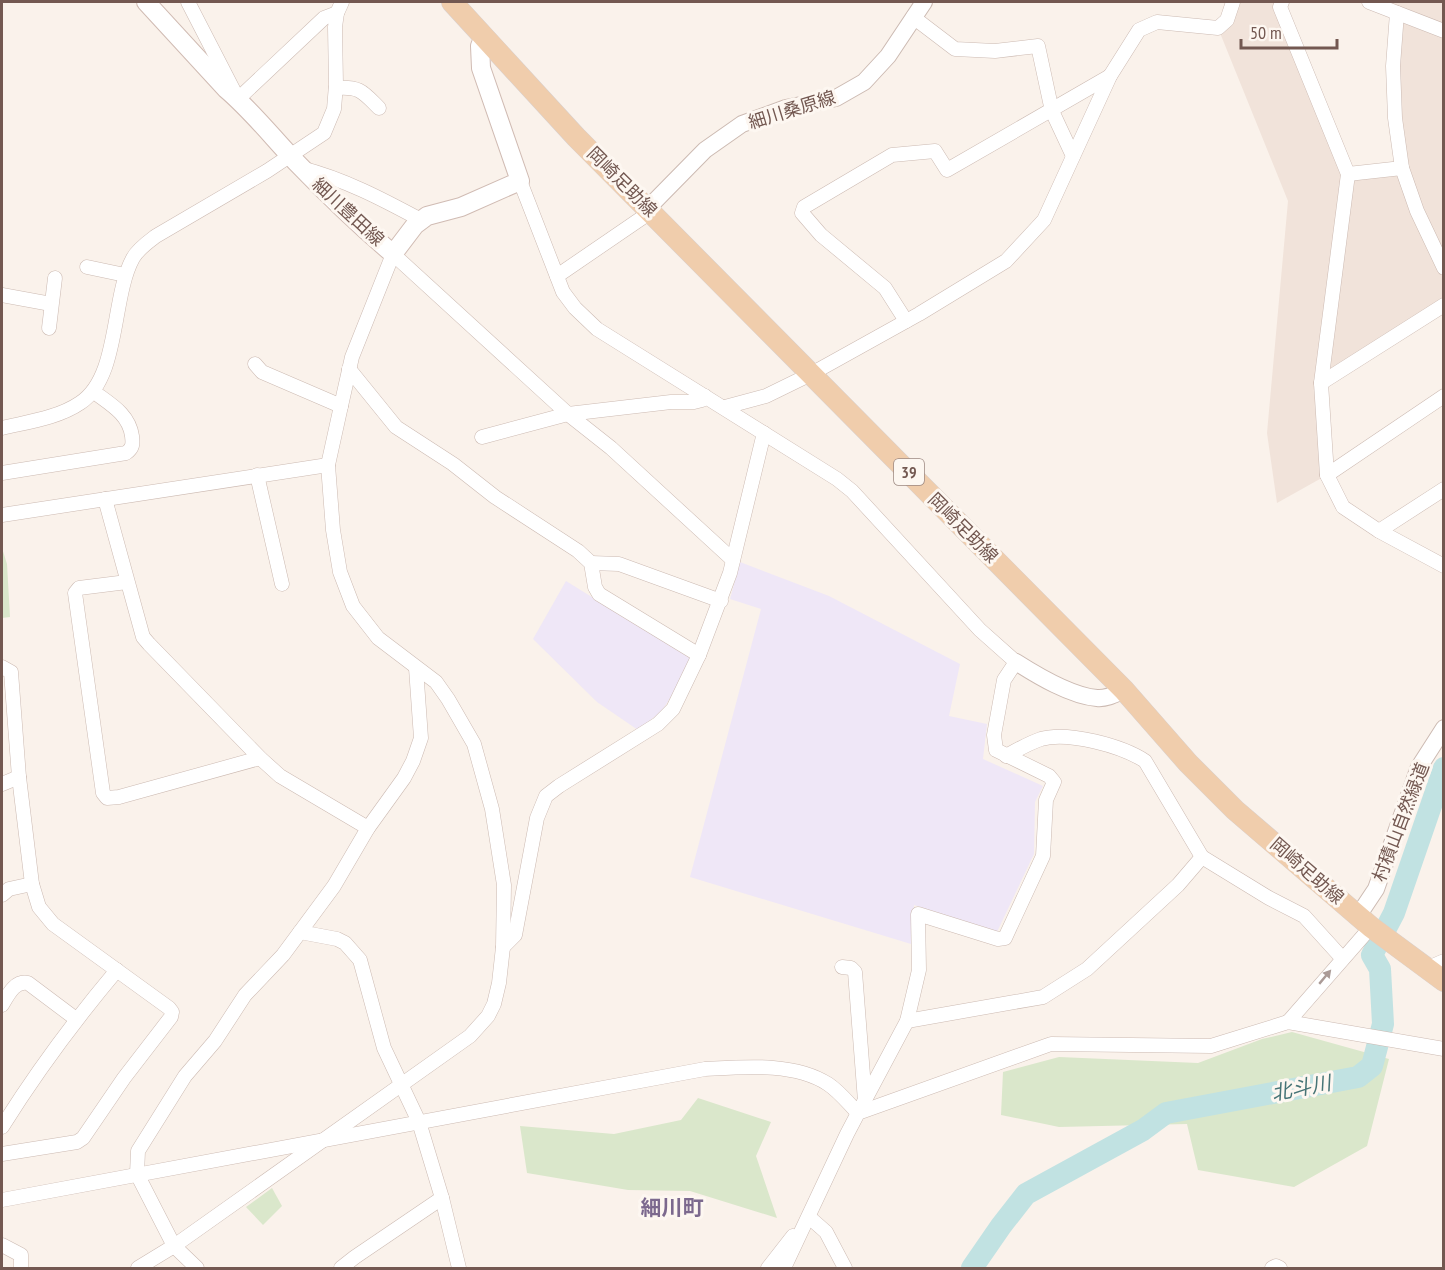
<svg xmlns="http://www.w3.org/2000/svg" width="1445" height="1270" viewBox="0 0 1445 1270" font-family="'PT Sans Narrow','Noto Sans JP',sans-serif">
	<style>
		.residential { fill: #f1e3da }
		.education { fill: #efe7f7 }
		.green { fill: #dae7cb }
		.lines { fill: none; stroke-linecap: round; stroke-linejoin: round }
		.river { stroke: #c1e2e2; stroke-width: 22 }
		.minor-casing { stroke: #ccbab2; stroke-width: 15 }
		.tertiary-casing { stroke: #ccbab2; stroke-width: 18 }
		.secondary-casing { stroke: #d0bbb3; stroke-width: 20 }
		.primary-casing { stroke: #d8d0ce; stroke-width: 22 }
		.minor { stroke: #fff; stroke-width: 14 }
		.tertiary { stroke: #fff; stroke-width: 16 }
		.secondary { stroke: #fff; stroke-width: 18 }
		.primary { stroke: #f0cdac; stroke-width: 21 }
		.oneway { fill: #ab9b97 }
		.labels { text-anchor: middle; stroke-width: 6; stroke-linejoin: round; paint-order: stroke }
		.shield { fill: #fdf7f1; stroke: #9c8881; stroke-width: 1.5 }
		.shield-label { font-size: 16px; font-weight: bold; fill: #735851 }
		.street-label { font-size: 18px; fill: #735851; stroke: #fdf7f1 }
		.water-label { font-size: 20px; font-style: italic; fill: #467476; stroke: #fdf7f1 }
		.quarter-label { font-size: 21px; font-weight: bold; fill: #7c698e; stroke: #fdf7f1 }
	</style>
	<rect width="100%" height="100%" fill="#faf2eb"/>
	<!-- residential -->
	<g class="residential">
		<polygon points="1233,2 1282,2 1348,174 1401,168 1397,13 1443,36 1443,305 1322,383 1327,475 1277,503 1267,433 1288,201 1218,28"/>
		<polygon points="1373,2 1443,2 1443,29"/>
	</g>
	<!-- education -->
	<g class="education">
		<polygon points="740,562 829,596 960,664 949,716 987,724 983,759 1043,786 1035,802 1034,854 997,932 914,905 911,944 690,877 761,609 730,599"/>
		<polygon points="566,581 690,658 678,685 662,711 638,730 597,702 533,639"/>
	</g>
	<!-- green -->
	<g class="green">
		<polygon points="2,548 7,564 10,617 2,618"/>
		<polygon points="1292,1032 1389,1059 1367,1146 1294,1187 1198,1170 1187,1124 1059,1127 1001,1115 1003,1072 1059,1057 1198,1063 1262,1039"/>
		<polygon points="698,1098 771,1122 756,1156 777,1218 690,1191 628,1190 527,1173 520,1126 614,1134 681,1120"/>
		<polygon points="272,1188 282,1206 263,1225 246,1207"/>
	</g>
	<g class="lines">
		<!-- river -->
		<polyline class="river" points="972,1268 1001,1226 1026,1194 1143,1130 1166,1113 1358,1077 1372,1066 1383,1024 1380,969 1372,955 1394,913 1444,768"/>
		<defs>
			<g id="minor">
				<polyline points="188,2 238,99 324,18 337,13"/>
				<polyline points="1282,2 1280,7 1348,174 1321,383 1327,475 1343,507 1379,531 1444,566"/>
				<polyline points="1369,2 1444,31"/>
				<polyline points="1397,13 1393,66 1395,118 1402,168 1417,211 1444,268"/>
				<polyline points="913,17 955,49 995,51 1038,46 1052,111 1073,156"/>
				<path d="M336 88C360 86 363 92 379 108"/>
				<path d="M301 168C344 179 382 199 421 220"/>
				<polyline points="1348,174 1402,168"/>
				<polyline points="87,267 125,275"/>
				<polyline points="557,276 652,211"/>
				<polyline points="2,295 51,304"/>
				<polyline points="906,321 885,288 821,235 802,213 804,207 892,155 935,151 947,170 1110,76"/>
				<polyline points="49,328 55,278"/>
				<polyline points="255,364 262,372 341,406"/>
				<polyline points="349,369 396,427 453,464 495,497 578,551 591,563 595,587 599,594 699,655"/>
				<polyline points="1321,383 1444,305"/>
				<polyline points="725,407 766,396 811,374 919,314 1006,261 1044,220 1110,76 1139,30 1157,22 1218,28 1227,20 1233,2"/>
				<path d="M2 428C27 422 58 418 80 403 120 377 111 298 133 258 138 249 148 242 156 236L267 171 324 133 334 109 336 85 335 27 337 13 342 2"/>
				<polyline points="482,437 568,414 671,402 694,402 702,400 705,396"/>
				<path d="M2 473 126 453C133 448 133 444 132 436 129 414 110 404 94 392"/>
				<polyline points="257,475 282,584"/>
				<polyline points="1327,475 1444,396"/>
				<polyline points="105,499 143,637 149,644 260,758 280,776 368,828"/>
				<polyline points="2,515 328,465"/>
				<polyline points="1379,531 1444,489"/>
				<polyline points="591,563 619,564 721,601"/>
				<polyline points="127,582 79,588 75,593 103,793 107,798 119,797 260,758"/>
				<polyline points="2,667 11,672 19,777 32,884 39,907 53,924 169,1008 172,1012 171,1017 124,1078 83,1138 77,1142 2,1154"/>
				<polyline points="416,668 421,738 413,761 404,778 368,828 334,886 300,932 337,939 345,943 360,960 384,1048 419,1122 442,1198 459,1268"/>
				<path d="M1006 756C1017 750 1029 743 1041 739 1068 731 1122 746 1145 761L1202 857 1269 898 1304 916 1342 958"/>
				<polyline points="2,784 19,777"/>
				<polyline points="2,895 9,889 32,884"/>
				<polyline points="503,947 515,935 537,818 546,796 559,786 658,724 673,709 699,655 730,573 764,433"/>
				<polyline points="842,967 851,968 855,972 865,1101"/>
				<polyline points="1428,968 1444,961"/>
				<path d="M2 1005C8 995 15 980 28 983L76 1019"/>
				<polyline points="907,1021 1043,997 1087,969 1178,885 1202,857"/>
				<polyline points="1288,1022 1371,927"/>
				<path d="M2 1127C37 1071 75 1020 117 970"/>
				<path d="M2 1200 705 1069C743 1067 794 1062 828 1084 840 1092 849 1104 858 1113L907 1021 919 970 918 914 998 939 1005 938 1043 856 1046 800 1054 782 1049 776 996 750 994 735 1004 680 1016 662 980 630 852 491 837 479 597 329 575 308 563 292 520 181"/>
				<polyline points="809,1217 826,1232 845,1268"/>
				<polyline points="2,1245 21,1255 21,1268"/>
				<polyline points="138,1268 174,1246 470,1036 488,1016 494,1004 499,983 503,947 504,885 492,809 474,744 448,699 436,682 378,638 353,606 340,572 333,530 328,465 341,406 352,357 393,254 568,414 611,448 733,560"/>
				<polyline points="197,1268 174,1246 137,1174 138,1151 185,1076 215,1041 245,995 283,955 300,932"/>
				<polyline points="341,1268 355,1257 442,1198"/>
				<polyline points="768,1268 793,1236"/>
				<polyline points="784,1268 847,1134 858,1113 1051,1044 1211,1046 1288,1022 1444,1049"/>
				<polyline points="1272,1268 1276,1266 1280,1268"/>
			</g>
			<g id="tertiary">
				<polyline points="648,208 705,150 742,124 786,108 836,98 864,82 888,56 924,2"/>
				<path d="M1016 662C1038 676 1071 696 1097 698 1107 699 1115 694 1124 690"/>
				<polyline points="1358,916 1376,889 1419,767 1444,728"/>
			</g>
			<path id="secondary" d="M146 2 226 89C252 111 273 138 296 162 327 194 359 225 393 254L415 225 427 216 461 207 520 181 481 68 480 46 484 37"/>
			<polyline id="primary" points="452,2 576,137 1124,690 1188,763 1235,810 1371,927 1444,981"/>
		</defs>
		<!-- minor casing -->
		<use href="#minor" class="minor-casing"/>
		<!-- tertiary casing -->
		<use href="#tertiary" class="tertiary-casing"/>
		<!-- secondary casing -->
		<use href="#secondary" class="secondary-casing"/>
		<!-- primary casing -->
		<use href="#primary" class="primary-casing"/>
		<!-- minor -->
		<use href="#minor" class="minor"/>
		<!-- tertiary -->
		<use href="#tertiary" class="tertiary"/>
		<!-- secondary -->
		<use href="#secondary" class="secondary"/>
		<!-- primary -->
		<use href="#primary" class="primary"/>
	</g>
	<!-- one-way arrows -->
	<defs><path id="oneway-solid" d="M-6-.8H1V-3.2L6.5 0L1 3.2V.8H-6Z" transform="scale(1.5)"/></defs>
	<use class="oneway" href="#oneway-solid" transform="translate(1325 977) rotate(-50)"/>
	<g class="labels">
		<!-- shield labels -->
		<rect class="shield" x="894" y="459" width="30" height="26" rx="4.5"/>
		<g class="shield-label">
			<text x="909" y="478">39</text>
		</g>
		<!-- street labels -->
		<g class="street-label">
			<text transform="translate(792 110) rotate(-17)" y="6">細川桑原線</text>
			<text transform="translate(622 182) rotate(45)" y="6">岡崎足助線</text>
			<text transform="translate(348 212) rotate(43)" y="6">細川豊田線</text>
			<text transform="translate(963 528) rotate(45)" y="6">岡崎足助線</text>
			<text transform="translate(1401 822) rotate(-69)" y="6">村積山自然緑道</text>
			<text transform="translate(1307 871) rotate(41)" y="6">岡崎足助線</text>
		</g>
		<!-- water labels -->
		<g class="water-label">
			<text transform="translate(1301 1088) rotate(-11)" y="7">北斗川</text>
		</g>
		<!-- quarter labels -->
		<g class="quarter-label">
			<text x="672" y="1215">細川町</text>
		</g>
	</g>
	<!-- border -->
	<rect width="1445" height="1270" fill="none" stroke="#735851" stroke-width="6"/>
	<!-- scale -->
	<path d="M1241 39v9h96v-9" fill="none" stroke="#735851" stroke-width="3"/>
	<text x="1250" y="39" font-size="18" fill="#735851" stroke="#fdf7f1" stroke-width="4.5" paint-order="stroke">50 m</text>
</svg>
